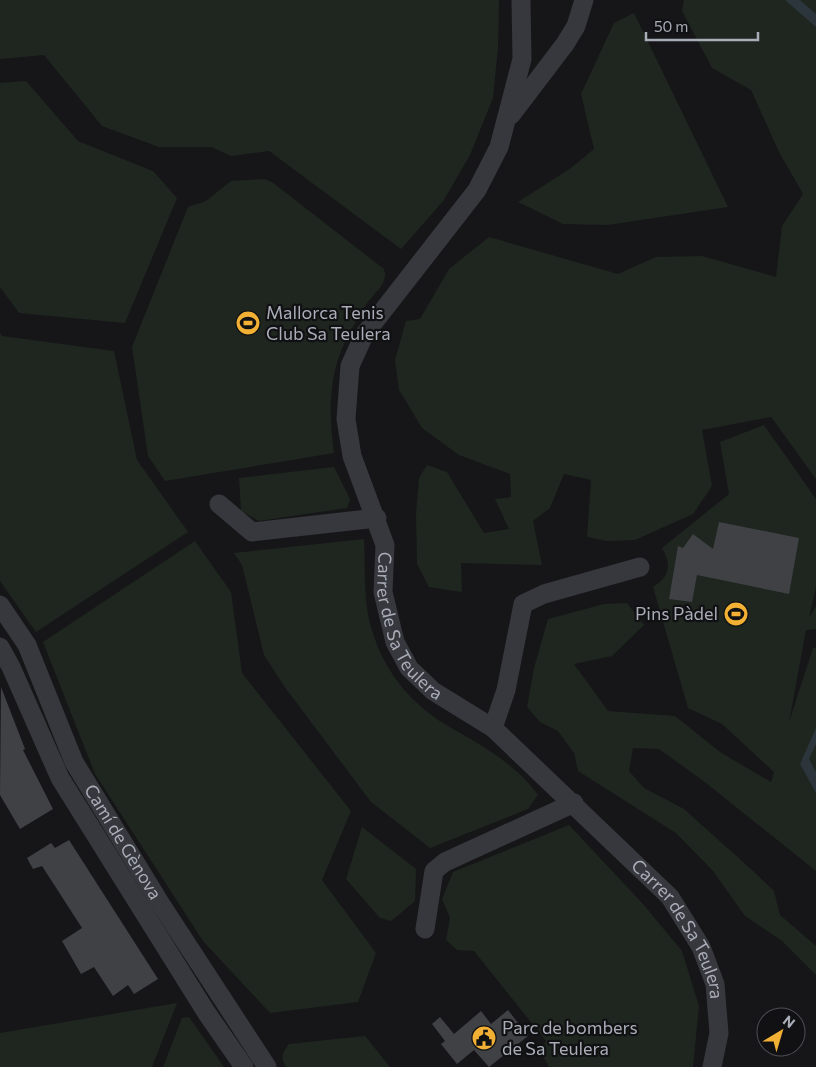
<svg xmlns="http://www.w3.org/2000/svg" width="816" height="1067" viewBox="0 0 816 1067" font-family="Commissioner,sans-serif">
	<style>
		.green { fill: #1e261f }
		.water { fill: #2c353c }
		.building { fill: #404145 }
		.lines { fill: none; stroke-linecap: round; stroke-linejoin: round }
		.minor { stroke: #37383d; stroke-width: 19 }
		.labels { text-anchor: middle; stroke-width: 4.5; stroke-linejoin: round; paint-order: stroke }
		.poi-label { font-size: 18px; fill: #a8adb8; stroke: #111113; text-anchor: start }
		.street-label { font-size: 18px; fill: #a8adb8; stroke: #111113 }
	</style>
	<rect width="100%" height="100%" fill="#161618"/>
	<!-- green -->
	<g class="green">
		<polygon points="0,0 499,0 498,48 493,98 470,155 444,200 401,249 269,151 231,156 211,147 159,147 102,126 44,55 0,59"/>
		<polygon points="684,0 816,0 816,479 771,417 702,430 712,486 693,514 635,540 607,541 587,537 591,480 564,474 550,508 533,521 542,565 461,563 462,592 429,587 417,564 416,514 419,478 427,465 447,472 484,533 509,529 495,499 511,497 510,474 459,455 422,428 399,390 395,360 406,321 420,319 449,269 489,237 618,274 656,257 702,256 776,277 782,226 803,194 779,152 751,90 712,68 682,11"/>
		<polygon points="634,13 728,207 608,225 563,224 518,202 571,168 594,149 581,94 614,23"/>
		<polygon points="26,81 78,141 153,171 177,198 125,323 19,313 0,287 0,83"/>
		<path d="M264 179 272 182 384 269C384 271 386 274 385 276 384 287 371 296 366 305 358 317 351 330 345 342 328 376 329 416 334 453L165 481 148 456 132 347 188 207 206 201 231 181Z"/>
		<polygon points="0,333 2,336 114,351 137,460 188,532 36,632 0,581"/>
		<path d="M764 425 816 499V587L809 618 816 606V629L806 630 789 722 813 648H816V871L706 783 659 749 633 748 629 771 644 788 684 809 752 870 774 891 780 915 816 946V975L782 941 745 916 713 871 676 833 578 771 574 753 558 731 540 722 527 707 534 668 548 619 604 604 627 603 644 625 612 656 574 664 608 711 675 716 720 752 771 782 774 772 722 724 688 708 653 587C670 576 672 565 662 548L729 494 720 442Z"/>
		<polygon points="334,467 350,499 347,508 259,521 241,511 239,478"/>
		<path d="M364 539C365 562 364 585 367 608 375 659 404 700 448 726 480 744 517 765 538 795L528 809 430 848 371 802 284 686 264 655 242 565 234 553Z"/>
		<polygon points="195,541 231,592 242,673 351,811 322,880 376,953 358,1002 270,1013 203,941 95,774 43,642"/>
		<polygon points="569,825 643,904 682,951 699,1006 693,1067 549,1067 540,1051 546,1041 474,951 457,950 446,940 450,918 442,899 453,872"/>
		<polygon points="362,827 416,869 415,901 391,921 380,918 346,879"/>
		<polygon points="177,1003 152,1067 0,1067 0,1033"/>
		<polygon points="189,1017 224,1067 163,1067 182,1018"/>
		<path d="M365 1036 390 1067H286C280 1057 282 1053 289 1044Z"/>
	</g>
	<!-- water -->
	<g class="water">
		<polygon points="785,0 800,0 816,14 816,27"/>
		<polygon points="816,728 816,744 809,759 816,772 816,793 800,764"/>
	</g>
	<!-- building -->
	<g class="building">
		<polygon points="719,522 799,538 789,594 697,575 692,602 669,599 678,546 683,548 693,534 713,549"/>
		<polygon points="1,687 25,749 23,750 53,809 20,829 0,795"/>
		<polygon points="69,840 158,979 134,994 128,985 113,996 94,967 81,974 62,941 82,928 42,866 33,869 27,858 51,843 55,848"/>
		<polygon points="508,1010 528,1036 489,1067 474,1050 457,1064 441,1044 445,1041 432,1024 440,1017 454,1034 481,1011 491,1024"/>
	</g>
	<g class="lines">
		<!-- minor -->
		<g class="minor">
			<path id="s1" d="M521 0 522 59 499 147 477 190 364 335 350 366 346 419 352 456 385 545 383 592 395 642 409 668 433 691 493 728 670 897 701 947 715 984 719 1033 712 1067"/>
			<polyline points="511,115 565,44 576,26 584,0"/>
			<polyline points="219,504 252,532 377,518"/>
			<path id="s2" d="M0 605 27 645 74 762 160 903 267 1067"/>
			<polyline points="0,647 11,667 60,778 206,1012 244,1067"/>
			<polyline points="493,728 506,690 523,604 544,594 640,567"/>
			<polyline points="425,929 434,871 445,862 574,803"/>
		</g>
	</g>
	<!-- icons -->
	<defs>
		<symbol id="stadium-disc" viewBox="-11 -11 22 22"><circle r="9.5" fill="#f2b134" stroke="#111113"/><path d="M0-5a6.5 5 0 1 0 0 10a6.5 5 0 1 0 0-10ZM-3.5-1.8h7v3.6h-7Z" fill="#111"/></symbol>
		<symbol id="civic-disc" viewBox="-11 -11 22 22"><circle r="9.5" fill="#f2b134" stroke="#111113"/><path d="M-.6-6.5H3V-4.5H.6V-3L4-1V1h2V6H-6V1h2V-1L-.6-3ZM-1.2 2.5V6h2.4V2.5Z" fill="#111"/></symbol>
	</defs>
	<g fill-rule="evenodd">
		<use href="#stadium-disc" x="234" y="309" width="28" height="28"/>
		<use href="#stadium-disc" x="722" y="600" width="28" height="28"/>
		<use href="#civic-disc" x="470" y="1024" width="28" height="28"/>
	</g>
	<g class="labels">
		<!-- poi labels -->
		<g class="poi-label">
			<text x="266" y="319">Mallorca Tenis<tspan x="266" dy="21">Club Sa Teulera</tspan></text>
			<text x="718" y="620" text-anchor="end">Pins Pàdel</text>
			<text x="502" y="1034">Parc de bombers<tspan x="502" dy="21">de Sa Teulera</tspan></text>
		</g>
		<!-- street labels -->
		<g class="street-label">
			<text dy="6" stroke="none"><textPath href="#s1" startOffset="690">Carrer de Sa Teulera</textPath></text>
			<text dy="6" stroke="none"><textPath href="#s2" startOffset="268">Camí de Gènova</textPath></text>
			<text dy="6" stroke="none"><textPath href="#s1" startOffset="1110">Carrer de Sa Teulera</textPath></text>
		</g>
	</g>
	<!-- north arrow -->
	<g transform="translate(781 1032) rotate(38)"><circle r="24" fill="#111113" stroke="#4d4f55"/>
	<path d="M0-4L9 19L0 12L-9 19Z" fill="#f2b134"/>
	<text y="-8" font-size="14" font-weight="bold" text-anchor="middle" fill="#a8adb8">N</text>
	</g>
	<!-- scale -->
	<path d="M646 32v8h112v-8" fill="none" stroke="#a8adb8" stroke-width="2.5"/>
	<text x="654" y="32" font-size="15" fill="#a8adb8" stroke="#111113" stroke-width="4" paint-order="stroke">50 m</text>
</svg>
